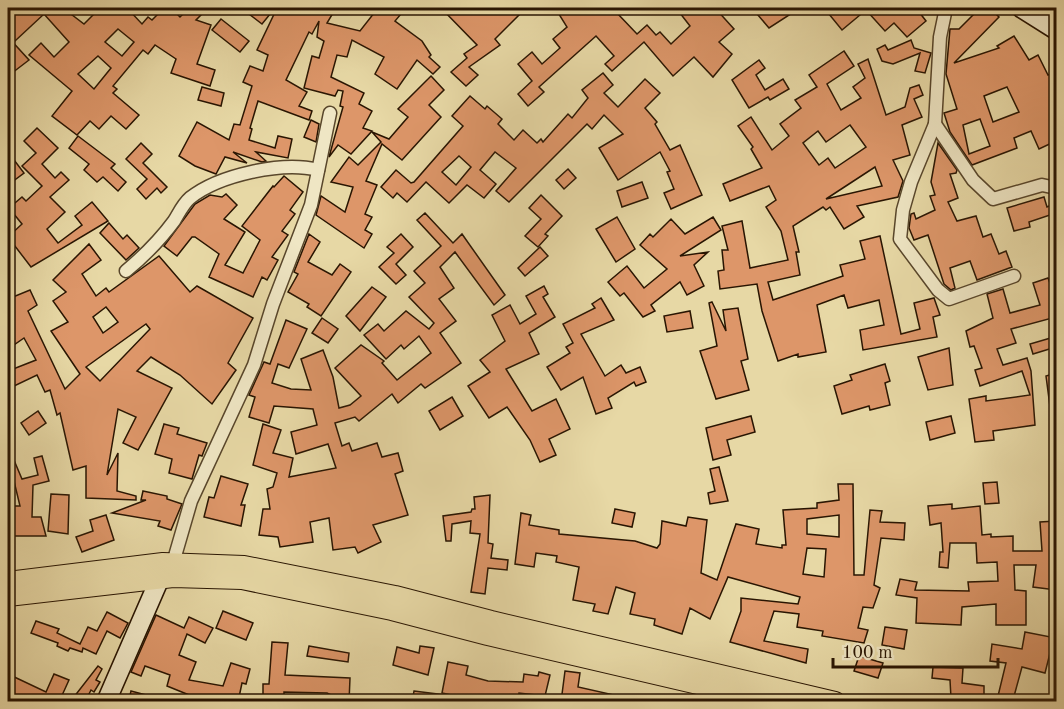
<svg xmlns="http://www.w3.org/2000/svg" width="1064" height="709" viewBox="0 0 1064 709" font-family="'Old Standard TT',serif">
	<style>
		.building { fill: #dd9669; stroke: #291502; stroke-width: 1.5; fill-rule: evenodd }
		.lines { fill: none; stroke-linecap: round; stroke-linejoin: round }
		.street-casing { stroke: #58462b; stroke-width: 15 }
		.secondary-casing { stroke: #291502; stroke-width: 21 }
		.primary-casing { stroke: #291502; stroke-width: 22 }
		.street { stroke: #efe6c4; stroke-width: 12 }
		.secondary { stroke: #efe6c4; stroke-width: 18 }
		.primary { stroke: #e7d8a5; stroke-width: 20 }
	</style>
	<rect width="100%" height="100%" fill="#e7d8a5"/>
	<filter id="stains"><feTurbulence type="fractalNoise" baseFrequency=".00333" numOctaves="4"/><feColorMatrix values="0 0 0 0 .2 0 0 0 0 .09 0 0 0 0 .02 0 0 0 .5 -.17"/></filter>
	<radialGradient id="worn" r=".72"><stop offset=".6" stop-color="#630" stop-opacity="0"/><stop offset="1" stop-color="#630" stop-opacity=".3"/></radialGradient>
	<!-- building -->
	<g class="building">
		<path d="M8 8H63L84 24 100 8H127L142 24 148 17 152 20 164 8H171L180 17 189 8H199L204 12 196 20 211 25 197 64 215 70 210 86 171 73 176 59 155 45 148 54 143 50 113 86 117 89 113 93 139 115 126 129 111 116 99 129 90 121 77 135 52 116 72 91 29 55 41 43 54 57 69 42 44 14 15 41 8 33ZM118 29 134 42 122 56 105 42ZM98 56 111 68 94 89 78 74Z"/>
		<polygon points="241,8 275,8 262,24"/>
		<polygon points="277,8 336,8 327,23 360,31 378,8 406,8 395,21 422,41 431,55 429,57 440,67 433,74 417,60 397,89 375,74 384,57 352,40 347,57 337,55 331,77 364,93 359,104 372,111 363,128 372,131 351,154 338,145 329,157 343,107 340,106 343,91 338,90 335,96 304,88 312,56 319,58 324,41 317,37 319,21 312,34 309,32 286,80 307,92 299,106 312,111 309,120 258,101 250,128 252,129 249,140 275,148 278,136 292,139 288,158 256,152 266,161 262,162 233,152 247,163 225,157 216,174 195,166 179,156 197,122 229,140 234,124 240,125 252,86 243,82 250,66 263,71 268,55 257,50"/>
		<polygon points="441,8 515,8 521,13 495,39 500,45 469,67 478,75 466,86 451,72 467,58 464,54 477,45"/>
		<polygon points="562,8 625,8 618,14 637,34 647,25 656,35 660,32 671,44 690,26 676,8 715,8 734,29 719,42 732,54 713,77 694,57 673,76 644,42 612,71 605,64 614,56 596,36 539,87 544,92 528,106 518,94 532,81 518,64 532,52 542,64 560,48 553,39 567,27 557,11"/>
		<polygon points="767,8 800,8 769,28 758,15"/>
		<polygon points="824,8 904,8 910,14 916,8 926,21 907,37 894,23 885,31 866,10 842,30"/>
		<path d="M980 8H990L999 17 954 63 999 48 997 46 1014 36 1029 60 1038 55 1048 75 1056 72V141L1039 149 1031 131 1014 138 1017 148 972 165 950 132 944 113 957 109 946 74 950 29H959ZM1007 87 1019 112 993 122 984 96ZM980 119 990 146 969 154 963 125Z"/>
		<polygon points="221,19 249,41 240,52 212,30"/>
		<polygon points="8,37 29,60 12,73 8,67"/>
		<polygon points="911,40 914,48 931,53 925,73 915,71 920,53 893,64 882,61 877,49 885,45 888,50"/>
		<path d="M844 51 854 66 827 84 841 110 861 98 853 87 865 78 858 64 868 59 886 115 905 107 910 88 919 85 923 95 914 99 922 117 902 125 910 155 893 160 903 181 898 197 857 206 864 217 844 229 830 207 826 210 823 207 793 226 799 252H796L800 275 768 282 773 300 843 276 840 265 865 259 860 241 880 236 901 334 920 329 914 303 934 298 940 315 933 317 937 337 863 350 860 330 884 325 879 300 848 308 844 295 817 305 826 352 798 357V354L778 361 762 311 757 284 720 289 718 271 724 270 722 250H728L722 226 742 221 750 268 788 260 781 231 766 207 776 200 769 186 730 201 723 184 762 168 751 149 753 147 738 126 751 117 772 150 789 136 780 124 801 108 795 100 817 87 809 75ZM850 125 866 147 835 168 828 158 819 165 803 143 818 131 826 142ZM875 167 882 186 826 199Z"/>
		<polygon points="759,60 765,68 756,75 765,90 783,79 789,89 770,100 768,97 749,108 732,80"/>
		<path d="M603 73 613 85 604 93 618 107 645 79 660 93 645 108 657 122 655 124 670 150 680 145 702 195 671 209 664 193 674 189 667 172 670 171 660 152 618 180 599 148 623 134 604 115 592 129 587 124 509 202 496 191 516 168 495 152 480 170 496 184 484 198 467 185 449 203 426 182 407 202 397 193 393 198 381 187 396 170 411 183 414 182 463 126 452 116 470 96 485 109 487 106 502 119 498 124 514 140 523 130 537 143 541 139 543 142 568 114 572 118 588 98 582 90ZM459 156 471 167 456 185 442 172Z"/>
		<polygon points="431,76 444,90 429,105 441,117 402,160 382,144 366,181 377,185 365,214 372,217 365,230 372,234 364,248 316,215 321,196 345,212 353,187 331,182 349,157 358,165 381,142 372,132 389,139 408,117 398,109"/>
		<polygon points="202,87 224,93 221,106 198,100"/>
		<polygon points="311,120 319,124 316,142 304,137"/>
		<polygon points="37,128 58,148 42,164 55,178 61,172 69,180 50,197 65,212 47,229 58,243 82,225 75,216 92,202 108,221 31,267 8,237 22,224 9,208 22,197 26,201 42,186 22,166 36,153 24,141"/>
		<polygon points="78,136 115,164 111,168 126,182 118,191 103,177 97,182 84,170 89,164 69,148"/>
		<polygon points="141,143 152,154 143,163 167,187 161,193 157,188 146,199 137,189 147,179 126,159"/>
		<polygon points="938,143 957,170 956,173 950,174 958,198 948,202 957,221 976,216 983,237 991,234 999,254 1006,251 1012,267 977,280 970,261 950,268 955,288 951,290 944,284 928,235 914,240 909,228 911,214 914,213 916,219 935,210 930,196 935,195 931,182"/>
		<polygon points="8,152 24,173 12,182 8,176"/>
		<polygon points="568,169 576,178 564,189 556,180"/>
		<polygon points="284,176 303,192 290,210 295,214 282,231 288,235 272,257 278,260 267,280 262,277 253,297 209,277 219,254 195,237 192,237 177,256 164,246 195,204 210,195 222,197 226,194 237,205 224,219 245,232 225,265 243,273 260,240 242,226 273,186 274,187"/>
		<polygon points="642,182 648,198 622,207 617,191"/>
		<polygon points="541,195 562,216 545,234 548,236 538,247 525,236 541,219 529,208"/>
		<polygon points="1044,197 1047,207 1056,203 1056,213 1029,222 1030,227 1014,231 1007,208"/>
		<polygon points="425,213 453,243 462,234 505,295 494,305 455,252 440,267 454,288 439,299 456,321 440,333 461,363 425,388 421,384 398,403 392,394 359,421 355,417 335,423 342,446 349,443 352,451 377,443 382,457 398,453 403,471 395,474 408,515 373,525 381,542 358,553 355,547 333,550 329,518 310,522 313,542 280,547 278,537 259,535 263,509 270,509 267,489 273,487 277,473 253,465 263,424 281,430 273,453 293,458 289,477 336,468 328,444 296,454 291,432 317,425 313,409 274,406 269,423 249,417 255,397 249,395 264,362 270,364 286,320 307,329 289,368 278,364 272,383 291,389 311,390 301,359 323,350 333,377 339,408 350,405 361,396 335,368 361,345 384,361 382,363 397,380 431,353 419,336 404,349 401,345 386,359 364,335 378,324 384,331 406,311 429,329 434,323 409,297 425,283 414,271 441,246 417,220"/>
		<polygon points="617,217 635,249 616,262 596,229"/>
		<polygon points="713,217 721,230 680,256 708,252 694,265 704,286 687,295 680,282 651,305 655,311 643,317 624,293 620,296 608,282 627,266 644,288 667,269 640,245 650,234 653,237 671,219 685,234"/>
		<polygon points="109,223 123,239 127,235 139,248 126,260 100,233"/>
		<polygon points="309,234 320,242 308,262 332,275 340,264 351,272 321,316 307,307 309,304 288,292 298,274 294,272"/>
		<polygon points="401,234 413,247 396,264 406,275 396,284 379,267 394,253 387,247"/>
		<path d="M89 244 101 260 82 274 96 296 106 288 109 292 159 256 190 292 197 286 253 318 228 363 236 370 212 404 180 375 151 357 137 371 172 388 138 450 123 443 136 417 118 409 107 475 118 453 117 491 136 496V500L86 498V466L73 470 60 413 57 415 50 390 45 392 37 375 10 388 8 382V371L36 360 24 338 8 349V299L30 290 37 305 28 311 65 389 80 374 51 331 68 322 53 301 66 292 53 280ZM106 307 118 322 103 333 93 317ZM146 324 150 329 100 381 86 367Z"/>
		<polygon points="540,247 548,256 525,276 518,268"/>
		<polygon points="1048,278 1056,299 1056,317 1011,329 1016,343 997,349 1003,365 1027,358 1031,371 1035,425 993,431 994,440 975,442 969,399 986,396 986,401 1030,395 1022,371 980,386 975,370 982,368 974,346 970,347 966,331 993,318 987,294 1003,289 1010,313 1040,305 1033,283"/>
		<polygon points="544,286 548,294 543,297 555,317 529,333 539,354 506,369 532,411 556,399 570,429 549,439 556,455 540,462 530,440 507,407 489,418 468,386 490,372 480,360 505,341 492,315 510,305 520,324 536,314 526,296"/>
		<polygon points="372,287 386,297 360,331 346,316"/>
		<polygon points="601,298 614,320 581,334 605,376 621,365 626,373 640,367 646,382 636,386 634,382 608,398 612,408 596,414 583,377 561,390 547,367 570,353 566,347 573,343 563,324 595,308 592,304"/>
		<polygon points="712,302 726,331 723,310 738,308 748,359 741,361 749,390 716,399 700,351 717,346 709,303"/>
		<polygon points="690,311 693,328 667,332 664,316"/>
		<polygon points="322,318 338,329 328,343 312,333"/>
		<polygon points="1054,337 1056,347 1033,354 1030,344"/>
		<polygon points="949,348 953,385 928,390 918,357"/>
		<polygon points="885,364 890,381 885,383 890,405 870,410 869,406 842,414 834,386 852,380 850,375"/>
		<polygon points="1056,373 1056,413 1051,414 1046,376"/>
		<polygon points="452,397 463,416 440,430 429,411"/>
		<polygon points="38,411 46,423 29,435 21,423"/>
		<polygon points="751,416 755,432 727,440 731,455 713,460 706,428"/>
		<polygon points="951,416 955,433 930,440 926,422"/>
		<polygon points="164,424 179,428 177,434 207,443 202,456 199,455 192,479 169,473 172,459 155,454"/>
		<polygon points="8,446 22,479 38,475 34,458 42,456 49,481 33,485 32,517 41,517 46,536 13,536 13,506 20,506 13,477 8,480"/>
		<polygon points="719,467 728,501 710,504 708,493 715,491 710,469"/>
		<polygon points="221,476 248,484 241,505 245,505 241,526 204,517 209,497 214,498"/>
		<polygon points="997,482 999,503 985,504 983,483"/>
		<path d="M838 484H853L854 575H864L870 510 882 511 880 522 905 523 904 540 881 538 874 585 880 588 873 608 863 607 858 628 868 630 864 643 822 636 823 631 797 627 799 614 774 611 764 641 808 649 806 663 730 642 741 611V598L798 604 800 597 728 577 710 619 690 608 682 634 654 625 655 619 630 614 635 593 616 587 608 614 593 611 595 604 573 600 579 567 556 562 557 556 536 553 534 567 515 564 521 513 531 515 529 525 559 530V534L635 541 657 548 660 544 662 521 686 526 688 517 707 520 701 573 717 580 736 524 759 529 756 544 782 548V545H786L783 510 817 508V503L839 500ZM839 515V537L807 534V519ZM807 548 826 549 824 577 803 574Z"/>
		<polygon points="143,491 167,496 167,499 182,504 171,530 158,526 160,521 112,513 146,500 141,500"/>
		<polygon points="51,494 69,495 68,534 48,531"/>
		<polygon points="490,495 488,543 493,544 491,558 508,560 507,570 488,568 485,594 471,592 480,534 470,533 471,521 452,524 451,541 446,541 443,516 471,512 472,509 475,509 474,497"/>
		<polygon points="952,504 952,509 980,506 982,535 991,534 991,537 1013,536 1013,551 1042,551 1040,522 1056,521 1056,590 1033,587 1036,565 1014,565 1015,590 1026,591 1026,625 996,625 996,604 962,607 961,625 916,623 917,598 896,595 900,579 917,582 915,590 969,591 968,582 998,581 997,562 977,563 976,543 950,543 948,568 939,567 940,552 943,552 941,523 930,525 928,506"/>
		<polygon points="615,509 635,513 632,527 612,523"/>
		<polygon points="106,515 114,540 82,552 76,537 93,531 90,520"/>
		<polygon points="223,611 253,623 246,640 216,628"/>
		<polygon points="107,612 128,623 120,638 107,631 96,654 83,648 82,652 70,648 68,651 57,646 58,643 31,633 36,621 59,629 57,633 80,644 88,627 97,631"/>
		<polygon points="156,615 184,628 189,617 213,628 205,643 187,634 179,655 196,662 189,680 223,686 231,663 250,669 246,684 242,683 238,702 198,702 199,699 167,686 170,675 145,666 141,676 131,672"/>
		<polygon points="885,627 907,630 904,649 882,645"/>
		<polygon points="1025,632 1056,638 1056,654 1050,653 1045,673 1022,667 1013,700 998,696 1006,663 990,661 992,644 1022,649"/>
		<polygon points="272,642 288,643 285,675 350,678 349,702 330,702 331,695 327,693 284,692 284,698 263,698 263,684 269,684"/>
		<polygon points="309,646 349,653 348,662 307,656"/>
		<polygon points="420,646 434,648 428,675 393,665 397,647 419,653"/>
		<polygon points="859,656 883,663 878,678 854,671"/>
		<polygon points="448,662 468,666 466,675 488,681 523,682 524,674 538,676 539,672 550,675 545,696 519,693 518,699 482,695 481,702 465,702 466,698 442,693"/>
		<polygon points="98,666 102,669 96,680 100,682 94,692 91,690 85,702 70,702"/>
		<polygon points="933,667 963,668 962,683 984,686 984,701 970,700 971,697 951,698 950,680 932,678"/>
		<polygon points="565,671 580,673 578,687 623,697 623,702 597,702 579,697 578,702 561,702"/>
		<polygon points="8,674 46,692 54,674 69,680 59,702 18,702 20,698 10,695 8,701"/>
		<polygon points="131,691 161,699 160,702 129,700"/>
		<polygon points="414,691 453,696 452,702 412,702"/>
	</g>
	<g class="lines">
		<defs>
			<g id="street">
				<polyline points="946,8 940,37 935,124 911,182 903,210 900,239 938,290 949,299 1014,276"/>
				<polyline points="935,124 973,180 993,199 1042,185 1056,188"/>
				<path d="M126 271C144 256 160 240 174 221 179 213 183 204 190 198 219 175 282 161 318 170"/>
				<polyline points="173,563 191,501 254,365 273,304 311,205 330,113"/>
			</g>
			<g id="secondary">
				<polyline points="1021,8 1056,30"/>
				<polyline points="1055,8 1056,8"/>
				<polyline points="106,702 160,578"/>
			</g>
			<g id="primary">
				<polyline points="8,582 163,563 244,566 395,596 491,621 835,702"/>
				<polyline points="8,596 173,577 242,579 392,610 488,635 775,702"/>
			</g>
		</defs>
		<!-- street casing -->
		<use href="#street" class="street-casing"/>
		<!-- secondary casing -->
		<use href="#secondary" class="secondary-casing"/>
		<!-- primary casing -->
		<use href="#primary" class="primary-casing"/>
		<!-- street -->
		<use href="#street" class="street"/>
		<!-- secondary -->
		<use href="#secondary" class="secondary"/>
		<!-- primary -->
		<use href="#primary" class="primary"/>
	</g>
	<!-- margin -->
	<rect width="1064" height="709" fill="none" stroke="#e7d8a5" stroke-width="30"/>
	<rect x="9" y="9" width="1046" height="691" fill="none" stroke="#291502" stroke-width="3"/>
	<rect x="15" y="15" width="1034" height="679" fill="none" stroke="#291502" stroke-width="1.5"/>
	<!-- scale -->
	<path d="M833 658v9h165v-9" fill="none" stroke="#291502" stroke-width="3"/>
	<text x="842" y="658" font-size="18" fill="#291502" stroke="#efe6c4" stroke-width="4.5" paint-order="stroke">100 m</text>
	<rect width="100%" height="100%" filter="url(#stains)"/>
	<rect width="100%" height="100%" fill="url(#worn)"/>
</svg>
